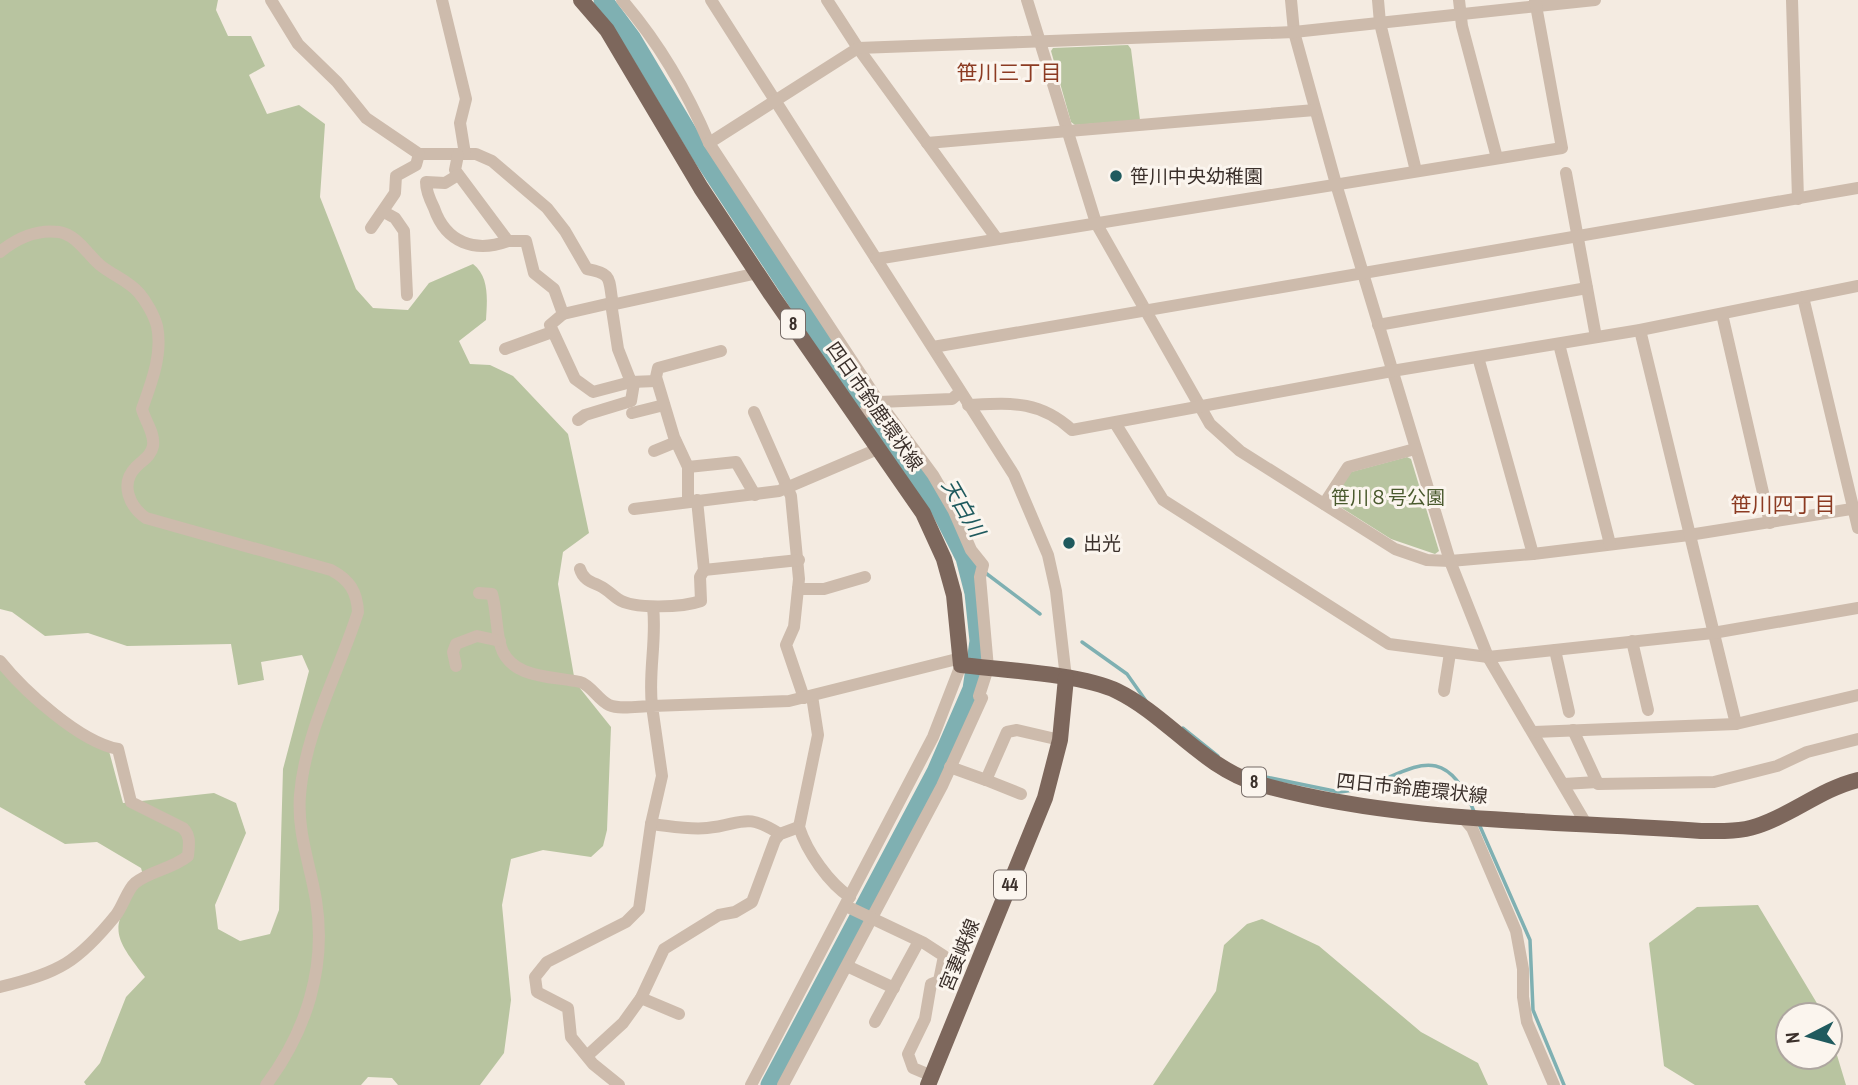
<svg xmlns="http://www.w3.org/2000/svg" width="1858" height="1085" viewBox="0 0 1858 1085" font-family="'Archivo Narrow','Noto Sans JP',sans-serif">
	<style>
		.green { fill: #b8c4a0 }
		.lines { fill: none; stroke-linecap: round; stroke-linejoin: round }
		.stream { stroke: #7fb0b2; stroke-width: 3.5 }
		.river { stroke: #7fb0b2; stroke-width: 19 }
		.minor { stroke: #cdbbac; stroke-width: 12 }
		.major { stroke: #7d675c; stroke-width: 16 }
		.poi-dot { fill: #1f5a5e; stroke: #fbf5ee; stroke-width: 2.5 }
		.labels { text-anchor: middle; stroke-width: 6; stroke-linejoin: round; paint-order: stroke }
		.shield { fill: #fbf5ee; stroke: #756b66; stroke-width: 2 }
		.shield-label { font-size: 18px; font-weight: bold; fill: #3b302b }
		.poi-label { font-size: 19px; fill: #3b302b; stroke: #fbf5ee; text-anchor: start }
		.street-label { font-size: 19px; fill: #3b302b; stroke: #fbf5ee }
		.park-label { font-size: 19px; fill: #4a5a2e; stroke: #fbf5ee }
		.neighbourhood-label { font-size: 21px; fill: #8c3b22; stroke: #fbf5ee }
		.water-label { font-size: 21px; font-style: italic; fill: #1f5a5e; stroke: #fbf5ee }
	</style>
	<rect width="100%" height="100%" fill="#f4ebe1"/>
	<!-- green -->
	<g class="green">
		<path d="M0 0H218L216 10 228 36H251L265 66 249 75 267 114 299 105 325 124 320 197 356 289 373 308 408 310 429 283 473 264C490 277 487 301 486 320L459 341 470 364 490 365 513 376 568 434 589 533 563 552 558 584 575 682 611 727 607 830 603 846 591 857 543 850 511 859 502 905 511 1000 504 1053 480 1085H398L392 1078 368 1077 361 1085H86L84 1082 100 1063 126 997 145 977C106 928 114 927 143 875L141 868 97 842 65 844 0 807V663L109 751 123 803 214 793 236 803 246 833 215 905 218 929 240 941 270 934 279 910 283 769 309 671 302 655 261 662 264 680 238 685 231 644 127 646 88 633 45 636 12 612 0 609Z"/>
		<polygon points="1128,45 1131,49 1140,120 1075,125 1071,122 1051,51 1053,48"/>
		<polygon points="1407,457 1411,459 1439,551 1435,554 1391,539 1334,503 1333,499 1351,472"/>
		<polygon points="1758,905 1824,1015 1788,1015 1788,1057 1830,1057 1830,1032 1846,1085 1695,1085 1664,1066 1649,943 1697,907"/>
		<polygon points="1262,919 1319,946 1421,1032 1478,1063 1488,1085 1153,1085 1216,991 1224,945 1247,924"/>
	</g>
	<g class="lines">
		<!-- stream -->
		<g class="stream">
			<polyline points="965,558 977,566"/>
			<polyline points="983,571 1040,614"/>
			<polyline points="1082,642 1127,674 1146,701"/>
			<polyline points="1183,728 1218,756"/>
			<path d="M1256 775 1339 792C1398 789 1439 721 1475 814"/>
			<polyline points="1479,824 1530,940 1533,1010 1564,1085"/>
		</g>
		<!-- river -->
		<polyline class="river" points="603,0 632,39 700,153 843,371 940,509 965,558 974,593 979,641 972,689 936,772 770,1085"/>
		<!-- minor -->
		<g class="minor">
			<path d="M271 0 298 44 337 82 366 118 419 154H476L492 161 547 208 565 231 587 269C614 274 608 279 613 305"/>
			<polyline points="442,0 466,99 460,123 465,154"/>
			<path d="M622 0C660 44 687 91 709 143L879 402 933 475 954 511 971 550 983 565 980 577 988 668 979 696 982 698 942 786 783 1085"/>
			<polyline points="711,0 1014,475 1048,555 1056,591 1066,678"/>
			<polyline points="827,0 858,48 997,239"/>
			<polyline points="1027,0 1096,223 1210,424 1240,451 1395,549 1427,560 1450,561 1533,554 1689,535 1858,508"/>
			<polyline points="1291,0 1294,32 1336,184 1450,561 1488,657 1585,822"/>
			<polyline points="1378,0 1380,23 1416,171"/>
			<polyline points="1459,0 1462,26 1497,158"/>
			<polyline points="1792,0 1798,199"/>
			<polyline points="709,143 858,48 1294,32 1595,0"/>
			<polyline points="927,143 1315,110"/>
			<polyline points="458,155 455,170 508,241 526,241 534,273 554,289 563,314 611,303 618,349 631,382 656,381"/>
			<polyline points="1566,173 1596,337"/>
			<path d="M458 175 445 183 426 182C426 191 430 200 434 208 446 243 475 253 508 241"/>
			<polyline points="384,212 395,218 404,231 407,295"/>
			<polyline points="371,228 395,193 396,176 416,165 419,154"/>
			<path d="M0 252C17 238 36 229 59 232 77 235 87 254 100 265 112 275 129 281 139 293 146 301 154 315 157 326 163 354 151 384 142 409 145 421 155 433 153 446 151 456 143 460 136 467 119 484 130 507 146 518L331 570C350 580 357 592 358 612 339 672 305 732 300 795 297 832 310 864 316 900 327 967 306 1032 266 1085"/>
			<polyline points="876,259 1562,148 1535,0"/>
			<polyline points="1803,297 1858,528"/>
			<polyline points="611,305 758,273"/>
			<polyline points="563,314 550,325 575,379 593,392 631,382"/>
			<polyline points="1722,314 1770,523"/>
			<polyline points="1378,325 1587,288"/>
			<polyline points="1640,330 1736,724"/>
			<polyline points="1559,344 1610,544"/>
			<polyline points="933,347 1858,188"/>
			<polyline points="505,349 552,332"/>
			<polyline points="1478,357 1533,554"/>
			<path d="M968 405C1011 403 1039 400 1072 430L1392 371 1640 330 1858 286"/>
			<polyline points="754,412 791,496 799,579 794,627 786,645 804,698"/>
			<polyline points="632,413 664,405"/>
			<polyline points="858,417 879,402 952,399 960,392"/>
			<polyline points="578,420 585,415 631,401 634,383"/>
			<polyline points="1115,423 1163,500 1389,644 1488,657 1713,633 1858,608"/>
			<polyline points="654,451 676,442"/>
			<polyline points="688,467 736,462 755,495"/>
			<polyline points="688,501 688,467 674,437 656,377 658,368 721,351"/>
			<polyline points="1324,504 1348,467 1415,449"/>
			<polyline points="634,509 779,491 880,448"/>
			<path d="M580 569C583 580 592 582 600 586 608 590 612 595 618 599 634 610 684 607 701 601L700 577 704 570 697 500"/>
			<polyline points="704,570 799,560"/>
			<polyline points="798,589 824,589 865,577"/>
			<path d="M479 593 492 594C497 611 496 633 501 647 511 679 553 676 580 682 591 685 598 700 609 705 620 710 639 706 652 706 648 672 657 640 653 607"/>
			<polyline points="1632,641 1648,710"/>
			<polyline points="1555,650 1569,712"/>
			<path d="M0 661C24 691 80 742 118 749L131 802 183 828C191 836 189 845 188 856 172 869 150 871 135 883 127 890 123 906 116 915 78 962 59 973 0 987"/>
			<polyline points="456,666 453,652 456,644 477,636 500,641"/>
			<polyline points="1444,691 1450,653"/>
			<path d="M812 696 818 735 799 827C807 852 829 883 850 897"/>
			<polyline points="1573,730 1598,784 1714,782 1777,766 1807,752 1858,739"/>
			<polyline points="1534,732 1736,724 1858,695"/>
			<polyline points="950,767 986,780 1007,732 1017,730 1060,740"/>
			<polyline points="986,780 1021,794"/>
			<polyline points="1564,784 1597,782"/>
			<polyline points="1461,815 1472,828 1516,931 1523,969 1523,997 1527,1022 1554,1085"/>
			<path d="M651 824C670 826 689 830 707 828 742 825 744 811 780 834"/>
			<polyline points="846,906 924,943 944,956 939,981 931,984 925,1019 908,1054 913,1068 932,1076"/>
			<polyline points="847,966 894,988"/>
			<polyline points="641,998 679,1014"/>
			<polyline points="875,1022 919,941"/>
			<polyline points="587,1056 623,1023 641,998 664,949 719,915 735,912 752,902 775,840 780,834 799,827"/>
			<polyline points="619,1085 593,1064 571,1037 568,1008 537,992 535,977 547,962 626,922 639,909 651,824 662,776 652,706 789,701 961,658"/>
			<polyline points="751,1085 933,737 961,665"/>
		</g>
		<!-- major -->
		<g class="major">
			<path d="M581 0 607 30 701 188 771 294 923 513 944 559 954 595 961 665C1002 670 1082 674 1117 691 1168 716 1203 768 1259 784 1402 824 1554 820 1701 831 1720 831 1739 832 1757 826 1792 815 1821 789 1858 780"/>
			<polyline points="928,1085 1045,798 1060,740 1066,678"/>
		</g>
	</g>
	<!-- markers -->
	<g class="poi-dot">
		<circle cx="1116" cy="176" r="7"/>
		<circle cx="1069" cy="543" r="7"/>
	</g>
	<g class="labels">
		<!-- shield labels -->
		<g class="shield">
			<rect x="781" y="309.5" width="24" height="29" rx="5"/>
			<rect x="1242" y="767.5" width="24" height="29" rx="5"/>
			<rect x="994" y="870.5" width="32" height="29" rx="5"/>
		</g>
		<g class="shield-label">
			<text x="793" y="330">8</text>
			<text x="1254" y="788">8</text>
			<text x="1010" y="891">44</text>
		</g>
		<!-- poi labels -->
		<g class="poi-label">
			<text x="1130" y="183">笹川中央幼稚園</text>
			<text x="1083" y="550">出光</text>
		</g>
		<!-- street labels -->
		<g class="street-label">
			<text transform="translate(875 406) rotate(55)" y="7">四日市鈴鹿環状線</text>
			<text transform="translate(1412 788) rotate(6)" y="7">四日市鈴鹿環状線</text>
			<text transform="translate(959 955) rotate(-68)" y="7">宮妻峡線</text>
		</g>
		<!-- park labels -->
		<g class="park-label">
			<text x="1388" y="504">笹川８号公園</text>
		</g>
		<!-- neighbourhood labels -->
		<g class="neighbourhood-label">
			<text x="1009" y="80">笹川三丁目</text>
			<text x="1783" y="512">笹川四丁目</text>
		</g>
		<!-- water labels -->
		<g class="water-label">
			<text transform="translate(963 508) rotate(60)" y="7">天白川</text>
		</g>
	</g>
	<!-- north arrow -->
	<g transform="translate(1809 1036) rotate(264)"><circle r="33" fill="#fbf5ee" stroke="#aea6a0" stroke-width="2"/>
	<path d="M0-5L12 26L0 18L-12 26Z" fill="#1f5a5e"/>
	<text y="-10" font-size="19" font-weight="bold" text-anchor="middle" fill="#3b302b">N</text>
	</g>
</svg>
